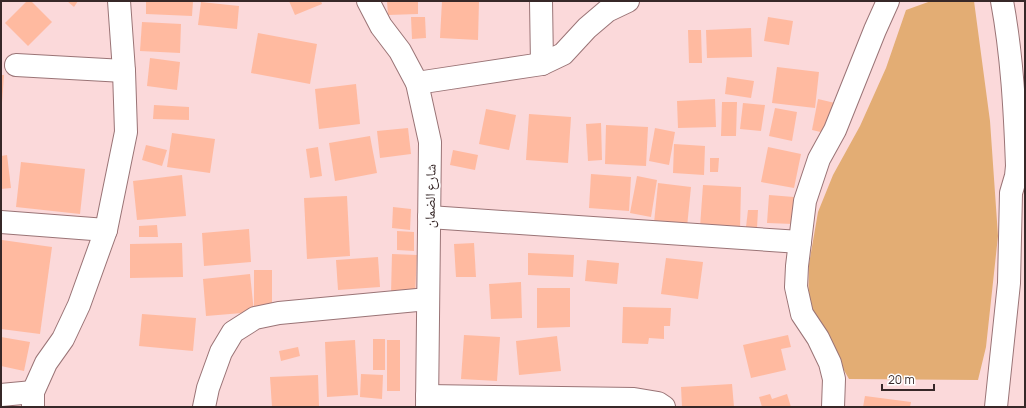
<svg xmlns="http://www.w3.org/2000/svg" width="1026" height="408" viewBox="0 0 1026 408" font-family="Manrope,'Noto Naskh Arabic',sans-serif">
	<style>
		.green { fill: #e3ad74 }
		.building { fill: #ffbaa0 }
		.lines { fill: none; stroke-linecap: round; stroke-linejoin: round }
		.minor-casing { stroke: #9a7476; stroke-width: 24 }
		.minor { stroke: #fff; stroke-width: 22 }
		.labels { text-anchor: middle; stroke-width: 3; stroke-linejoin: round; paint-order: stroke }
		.street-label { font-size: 14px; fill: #372828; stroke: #fff }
	</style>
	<rect width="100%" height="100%" fill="#fbd9da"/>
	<!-- green -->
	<polygon class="green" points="931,1 974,1 990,121 998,236 986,347 978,380 849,379 808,307 809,264 818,212 833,175 860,126 886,68 906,10"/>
	<!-- building -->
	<g class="building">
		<polygon points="27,1 31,1 52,22 28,46 5,23"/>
		<polygon points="67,1 78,1 74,7"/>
		<polygon points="146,1 193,1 192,16 146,14"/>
		<polygon points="289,1 321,1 322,4 295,15"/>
		<polygon points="387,1 418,1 418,14 388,15"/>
		<polygon points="442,1 479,1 478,40 440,38"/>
		<polygon points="201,2 239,6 237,29 198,25"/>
		<polygon points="411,17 425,17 426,38 412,39"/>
		<polygon points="768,17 793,21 789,45 764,41"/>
		<polygon points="142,22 181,24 180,53 140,51"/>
		<polygon points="751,28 752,57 707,58 706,30"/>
		<polygon points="688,30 701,30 702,63 689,63"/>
		<polygon points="258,33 317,44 310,84 251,73"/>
		<polygon points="150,58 180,62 177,90 147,86"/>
		<polygon points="777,67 819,72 815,108 772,103"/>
		<polygon points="1,75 4,75 2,103 1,103"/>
		<polygon points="727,77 754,81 751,98 725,94"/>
		<polygon points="356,84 360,124 319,129 315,89"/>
		<polygon points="715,99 716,127 678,128 677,101"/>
		<polygon points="818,99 835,103 829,134 812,130"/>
		<polygon points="722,102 737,102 736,136 721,136"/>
		<polygon points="743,103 765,105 761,131 740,129"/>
		<polygon points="154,105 189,107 189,120 153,119"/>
		<polygon points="775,108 797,112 792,141 769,136"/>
		<polygon points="486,109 516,115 509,150 479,144"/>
		<polygon points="529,114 571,117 568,163 526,160"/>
		<polygon points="601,123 602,160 588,161 586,124"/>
		<polygon points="606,125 648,127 646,166 605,164"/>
		<polygon points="408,128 411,154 380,158 377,131"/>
		<polygon points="655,128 675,132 669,165 649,161"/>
		<polygon points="172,133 215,139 210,173 167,167"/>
		<polygon points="370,136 377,173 335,181 329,143"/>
		<polygon points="674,144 705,146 704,175 673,173"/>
		<polygon points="146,145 167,150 162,166 142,160"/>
		<polygon points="318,147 322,176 310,178 306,149"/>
		<polygon points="768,147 801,154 794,188 761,182"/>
		<polygon points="453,150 478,155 475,170 450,165"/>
		<polygon points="7,155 11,188 1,189 1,156"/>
		<polygon points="710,158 719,158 718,172 710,172"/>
		<polygon points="21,162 85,169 80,214 16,207"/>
		<polygon points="591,174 631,177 629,211 589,208"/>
		<polygon points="182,175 186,216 137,220 133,181"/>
		<polygon points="637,176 657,180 651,217 630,213"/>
		<polygon points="658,183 691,187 687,227 654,223"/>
		<polygon points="703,185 741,187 740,229 700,227"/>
		<polygon points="769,195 794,197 793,224 767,223"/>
		<polygon points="347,196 350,256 307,259 304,198"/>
		<polygon points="393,207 411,209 410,230 392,228"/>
		<polygon points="748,210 758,210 757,228 746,227"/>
		<polygon points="157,225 158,237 139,237 139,226"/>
		<polygon points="249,229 251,262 204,266 202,233"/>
		<polygon points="397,231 414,232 414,251 397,250"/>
		<polygon points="2,240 52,247 40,334 1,329"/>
		<polygon points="182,243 183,277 130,278 130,244"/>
		<polygon points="474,243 476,277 456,277 454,244"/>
		<polygon points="528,253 574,255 573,277 528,275"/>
		<polygon points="392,254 417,255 415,295 391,294"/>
		<polygon points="378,257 380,287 338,290 336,260"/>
		<polygon points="666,258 703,262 698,299 661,294"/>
		<polygon points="587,260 619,263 617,284 585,281"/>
		<rect x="254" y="270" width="18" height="41"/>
		<polygon points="250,274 254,312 206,316 203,279"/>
		<polygon points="521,282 522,318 491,319 489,284"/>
		<polygon points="537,288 570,288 570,327 537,328"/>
		<polygon points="623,307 671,308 670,326 664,326 664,339 649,338 648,344 622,343"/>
		<polygon points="142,314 196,318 193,351 139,346"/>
		<polygon points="464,335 500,337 497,381 461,379"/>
		<polygon points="788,335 791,347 781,349 786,370 751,378 743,345"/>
		<polygon points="557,336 561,371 519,375 516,341"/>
		<polygon points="1,337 30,342 24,371 1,366"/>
		<rect x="373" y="339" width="12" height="31"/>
		<polygon points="355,340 358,395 327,397 325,342"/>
		<rect x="387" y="340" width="13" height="51"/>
		<polygon points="298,347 300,356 281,361 279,351"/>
		<polygon points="361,374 383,375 382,399 360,397"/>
		<polygon points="318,375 319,407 272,407 270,377"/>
		<polygon points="732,384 734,407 682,407 681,387"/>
		<polygon points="770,394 772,399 787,394 791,407 762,407 759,397"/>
		<polygon points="865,396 911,402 910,407 863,407"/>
	</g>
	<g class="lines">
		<defs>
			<g id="minor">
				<polyline points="368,1 381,26 400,51 417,83 430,142 427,407"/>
				<polyline points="541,1 542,64"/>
				<polyline points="16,65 124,71"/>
				<polyline points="417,83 542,64 563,54 587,28 607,11 628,1"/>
				<polyline points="429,217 800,242"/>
				<polyline points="1,222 106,230"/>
				<polyline points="1,395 33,392"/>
				<polyline points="427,396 634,399 658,403 664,407"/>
				<polyline points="33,407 33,392 46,363 63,339 79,305 106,230 126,132 124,71 119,1"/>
				<polyline points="204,407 208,388 221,352 233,332 255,318 279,313 428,299"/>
				<polyline points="833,407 834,379 830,363 818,338 802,314 796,287 797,266 805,201 819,159 835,130 875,30 888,1"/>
				<path d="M996 407 1009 283 1011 193 1016 176 1017 166C1015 111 1012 55 1002 1"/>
			</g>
		</defs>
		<!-- minor casing -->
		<use href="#minor" class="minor-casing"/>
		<!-- minor -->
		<use href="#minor" class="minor"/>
	</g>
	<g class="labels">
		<!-- street labels -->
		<g class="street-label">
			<text transform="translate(430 196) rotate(-89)" y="5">شارع الضمان</text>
		</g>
	</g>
	<!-- border -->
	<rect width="1026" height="408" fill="none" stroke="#372828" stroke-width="4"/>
	<!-- scale -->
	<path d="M882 384v6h52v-6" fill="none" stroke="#372828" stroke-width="2"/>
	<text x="888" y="384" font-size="12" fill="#372828" stroke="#ffffff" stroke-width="3" paint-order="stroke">20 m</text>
</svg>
